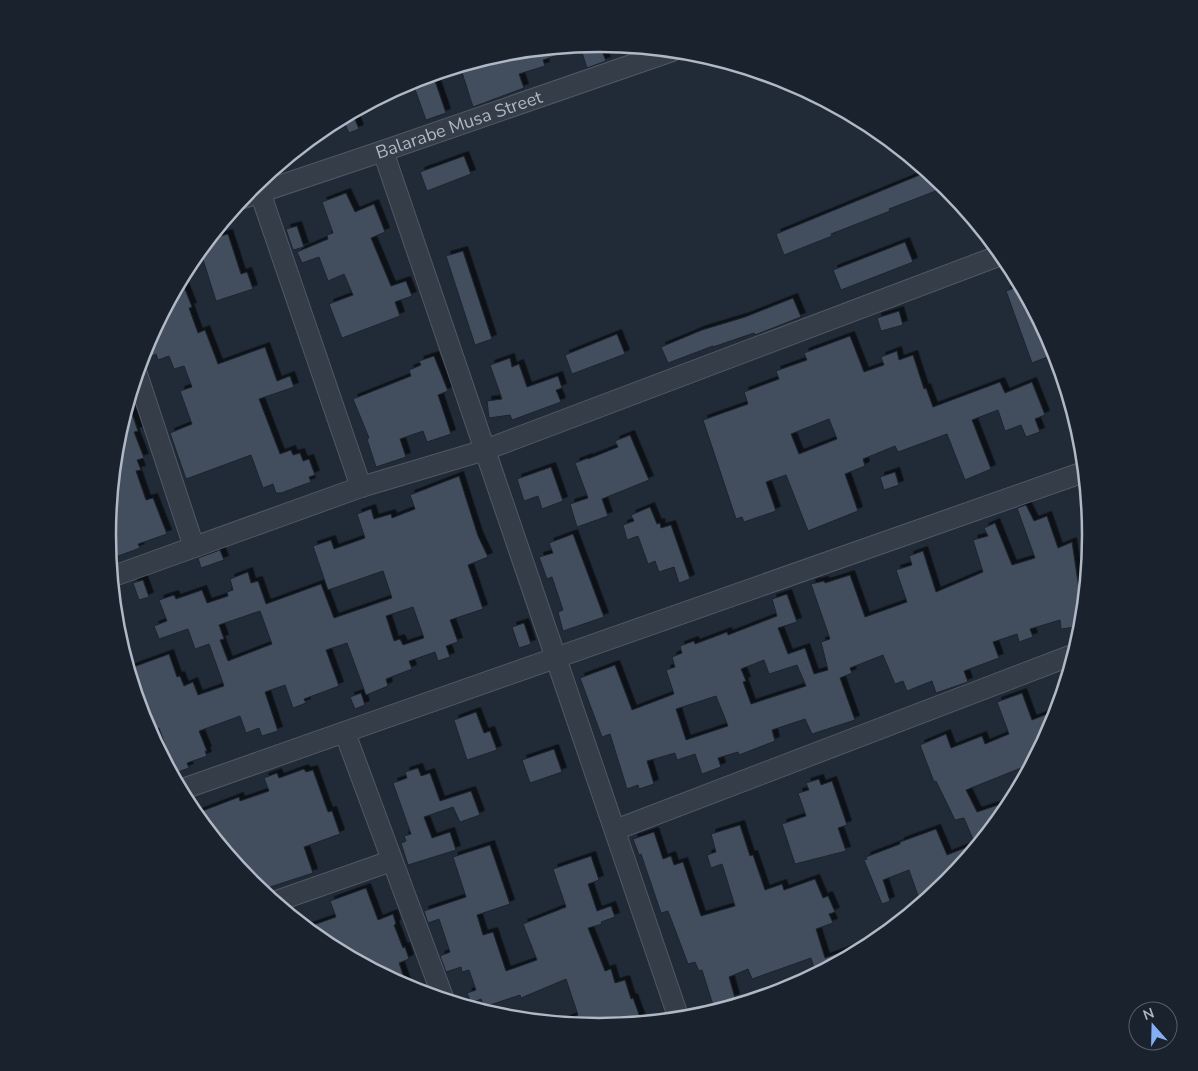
<svg xmlns="http://www.w3.org/2000/svg" width="1198" height="1071" viewBox="0 0 1198 1071" font-family="'Nunito Sans',sans-serif">
	<style>
		.building { fill: #424e5d; stroke: #1c242f; fill-rule: evenodd; filter: url(#shadow) }
		.lines { fill: none; stroke-linecap: round; stroke-linejoin: round }
		.minor-casing { stroke: #505863; stroke-width: 22 }
		.minor { stroke: #353d48; stroke-width: 20 }
		.labels { text-anchor: middle; stroke-width: 4; stroke-linejoin: round; paint-order: stroke }
		.street-label { font-size: 18px; fill: #b0b8c5; stroke: #1a222d }
		.rim { fill: none; stroke: #b0b8c5; stroke-width: 2.5 }
	</style>
	<defs>
		<filter id="shadow"><feDropShadow dx="4.5" dy="-4.5" stdDeviation="0" flood-color="#0009"/></filter>
	</defs>
	<rect width="100%" height="100%" fill="#212b38"/>
	<!-- building -->
	<g class="building">
		<polygon points="599,44 606,61 587,68 580,46"/>
		<polygon points="569,47 570,51 543,60 545,66 519,74 524,88 473,107 460,66 503,53"/>
		<polygon points="433,75 446,113 426,120 412,81"/>
		<polygon points="354,117 359,129 349,133 344,122"/>
		<polygon points="464,156 471,174 427,191 420,172"/>
		<polygon points="927,172 946,187 889,209 890,211 831,234 832,236 784,255 776,234"/>
		<polygon points="346,193 355,212 374,204 385,232 371,238 391,286 406,281 412,296 395,302 400,316 342,338 329,304 353,295 344,274 328,281 319,257 302,263 297,252 328,239 327,235 333,233 322,202"/>
		<polygon points="297,226 304,247 293,250 286,229"/>
		<polygon points="228,234 241,274 247,272 253,289 216,301 200,250 209,239"/>
		<polygon points="905,242 913,262 841,290 833,270"/>
		<polygon points="463,251 492,339 475,345 446,256"/>
		<polygon points="181,279 192,307 189,308 198,333 205,330 218,364 265,347 277,381 290,376 294,387 259,399 280,454 291,450 293,455 300,453 303,461 309,459 315,475 309,477 311,482 281,493 276,493 273,484 263,488 251,455 186,479 170,433 192,424 180,391 192,387 184,366 174,369 169,356 158,360 156,354 152,356 150,353 148,353 145,346"/>
		<polygon points="1020,286 1053,348 1055,354 1032,363 1006,291"/>
		<polygon points="793,298 801,317 755,335 754,333 713,347 713,346 668,363 661,347 702,330 745,317"/>
		<polygon points="899,311 903,325 881,331 877,318"/>
		<polygon points="617,334 625,354 572,374 565,355"/>
		<path d="M850 336 864 372 884 365 881 357 897 351 899 360 913 355 924 389 926 388 933 407 1000 382 1005 393 1032 382 1045 415 1035 419 1040 432 1026 437 1021 425 1005 431 998 410 972 420 991 469 965 480 947 434 898 452 895 446 863 459 865 466 845 474 858 511 808 531 786 475 766 482 776 511 744 522 742 517 736 519 703 420 748 404 744 392 779 379 776 371 807 360 804 353ZM829 419 837 439 799 454 791 434Z"/>
		<polygon points="434,356 448,391 438,395 451,434 427,442 423,431 400,439 406,457 376,467 367,439 369,438 353,399 411,376 409,370 421,365 419,361"/>
		<polygon points="510,358 512,367 519,364 527,387 558,376 562,388 556,390 561,402 512,420 510,415 489,418 487,401 502,399 490,365"/>
		<polygon points="128,402 138,431 134,432 144,458 137,460 141,470 136,471 146,500 153,498 167,534 138,544 140,548 110,559 107,535 117,439"/>
		<polygon points="630,435 649,480 602,499 608,516 577,527 570,504 588,498 575,463 588,458 588,459 618,447 615,441"/>
		<polygon points="551,467 563,501 542,509 538,496 524,501 517,479"/>
		<polygon points="895,472 899,485 884,490 880,477"/>
		<path d="M459 476 478 536 488 557 468 565 483 609 450 620 458 642 446 646 450 657 438 661 435 652 409 661 412 669 386 679 388 686 366 695 347 643 326 650 339 686 304 699 306 703 293 708 285 685 265 692 278 731 262 736 259 728 246 733 240 716 199 731 207 751H205L207 756 187 763 189 768 175 773 159 728 156 729 147 705 140 708 128 669 169 654 177 677 180 676 184 686 193 682 198 695 224 686 209 644 195 649 188 629 159 639 154 626 167 621 159 600 174 595 176 599 202 590 207 603 228 596 227 592 233 590 230 579 248 572 251 583 258 581 266 604 321 584 334 618 392 598 383 571 328 590 313 546 331 540 334 549 365 538 357 514 371 509 374 519 391 514 392 518 415 509 410 495ZM413 607 424 638 403 645 400 639 394 641 386 616ZM260 611 272 644 228 661 220 640 224 639 219 625Z"/>
		<path d="M1026 505 1034 521 1047 516 1058 548 1072 542 1083 616 1082 626 1061 629 1060 620 1030 629 1033 637 1019 642 1017 634 993 642 999 658 964 671 968 682 936 693 932 681 907 691 903 681 895 684 883 655 850 668 852 673 840 678 855 720 812 734 805 719 772 730 775 741 739 755 738 752 718 758 721 767 702 774 695 754 677 760 675 753 647 761 654 784 639 789 638 785 627 789 610 734 602 737 580 678 615 665 632 710 674 694 666 670 675 667 672 657 682 653 680 646 694 641 695 644 727 632 728 635 777 616 772 599 787 594 797 622 778 628 788 654 805 648 814 674 828 670 821 642 830 639 811 584 824 581 825 583 850 575 865 617 907 602 896 570 912 565 909 556 923 551 936 592 983 572 973 540 988 536 984 528 995 523 1012 565 1035 558 1017 508ZM764 660 769 674 797 665 806 686 751 704 743 682 746 681 741 669ZM716 696 728 726 686 740 676 709Z"/>
		<polygon points="650,507 657,524 660,523 661,528 671,525 690,579 679,583 674,567 659,572 655,561 648,564 638,536 627,540 623,525 634,521 631,515"/>
		<polygon points="573,534 604,617 563,631 558,612 563,610 552,577 547,579 539,557 553,553 549,543"/>
		<polygon points="220,550 224,560 201,568 198,558"/>
		<polygon points="143,580 149,597 139,600 133,583"/>
		<polygon points="524,623 531,644 519,648 512,627"/>
		<polygon points="361,693 365,705 355,709 350,697"/>
		<polygon points="1022,693 1032,720 1057,710 1053,724 1025,777 1021,768 966,790 977,812 1013,800 1008,809 947,883 921,904 909,870 883,880 890,901 882,904 864,860 867,859 866,857 900,844 900,842 936,829 947,855 975,844 964,818 955,820 936,781 934,782 920,745 946,734 951,748 982,736 985,744 1009,734 997,702"/>
		<polygon points="476,712 484,733 490,731 497,750 467,760 454,720"/>
		<polygon points="554,749 562,772 530,783 522,760"/>
		<polygon points="418,768 421,776 430,773 440,801 471,791 480,815 460,822 453,807 424,817 432,838 450,832 456,850 408,865 401,843 406,841 404,836 411,834 393,783 407,778 405,772"/>
		<polygon points="304,769 306,772 313,770 328,812 332,811 340,834 304,847 313,873 267,888 264,882 254,886 201,821 197,813 239,797 240,801 269,791 264,778 277,773 279,778"/>
		<polygon points="819,779 821,785 832,781 847,825 838,828 846,851 795,864 782,824 806,816 798,793 809,790 806,783"/>
		<polygon points="740,825 750,856 753,855 765,890 782,884 784,890 815,879 823,898 828,896 835,912 829,914 833,923 816,929 825,958 850,949 853,955 816,974 811,958 752,979 748,969 729,977 735,998 713,1005 702,970 699,971 695,962 688,964 668,911 661,913 641,854 639,855 633,839 654,832 663,859 671,856 674,865 683,862 701,916 735,906 722,864 711,868 707,855 716,852 711,834"/>
		<polygon points="490,845 510,904 477,915 483,935 493,932 506,971 537,960 523,924 566,907 553,869 591,856 599,880 588,884 597,911 611,906 615,917 601,922 602,924 588,928 605,971 611,969 615,983 625,980 631,999 633,998 641,1020 630,1024 599,1027 558,1023 578,1015 566,979 521,998 520,995 484,1007 481,999 471,1003 467,993 476,990 469,970 462,972 461,967 446,972 440,956 450,952 439,919 428,923 424,911 466,897 453,857"/>
		<polygon points="366,888 378,920 393,914 396,924 394,925 403,948 405,947 409,959 399,963 408,989 326,944 305,928 336,917 330,901"/>
	</g>
	<g class="lines">
		<defs>
			<g id="minor">
				<polyline points="383,151 679,1019"/>
				<polyline points="260,192 361,487"/>
				<path id="s1" d="M243 198 383 151 672 51"/>
				<polyline points="137,374 194,547"/>
				<polyline points="111,577 361,487 485,450 1001,255"/>
				<polyline points="345,733 444,1000"/>
				<polyline points="180,790 1084,472"/>
				<polyline points="615,830 1075,654"/>
				<polyline points="274,902 391,861"/>
			</g>
		</defs>
		<!-- minor casing -->
		<use href="#minor" class="minor-casing"/>
		<!-- minor -->
		<use href="#minor" class="minor"/>
	</g>
	<g class="labels">
		<!-- street labels -->
		<g class="street-label">
			<text dy="6" stroke="none"><textPath href="#s1" startOffset="228">Balarabe Musa Street</textPath></text>
		</g>
	</g>
	<!-- crop -->
	<path d="M0 0H1198V1071H0ZM116 535a483 483 0 1 1 966 0a483 483 0 1 1-966 0Z" fill="#1a222d" fill-rule="evenodd"/>
	<path class="rim" d="M116 535a483 483 0 1 1 966 0a483 483 0 1 1-966 0Z"/>
	<!-- north arrow -->
	<g transform="translate(1153 1026) rotate(340)"><circle r="24" fill="#1a222d" stroke="#565e6a"/>
	<path d="M0-4L9 19L0 12L-9 19Z" fill="#85aff4"/>
	<text y="-8" font-size="14" font-weight="bold" text-anchor="middle" fill="#b0b8c5">N</text>
	</g>
</svg>
